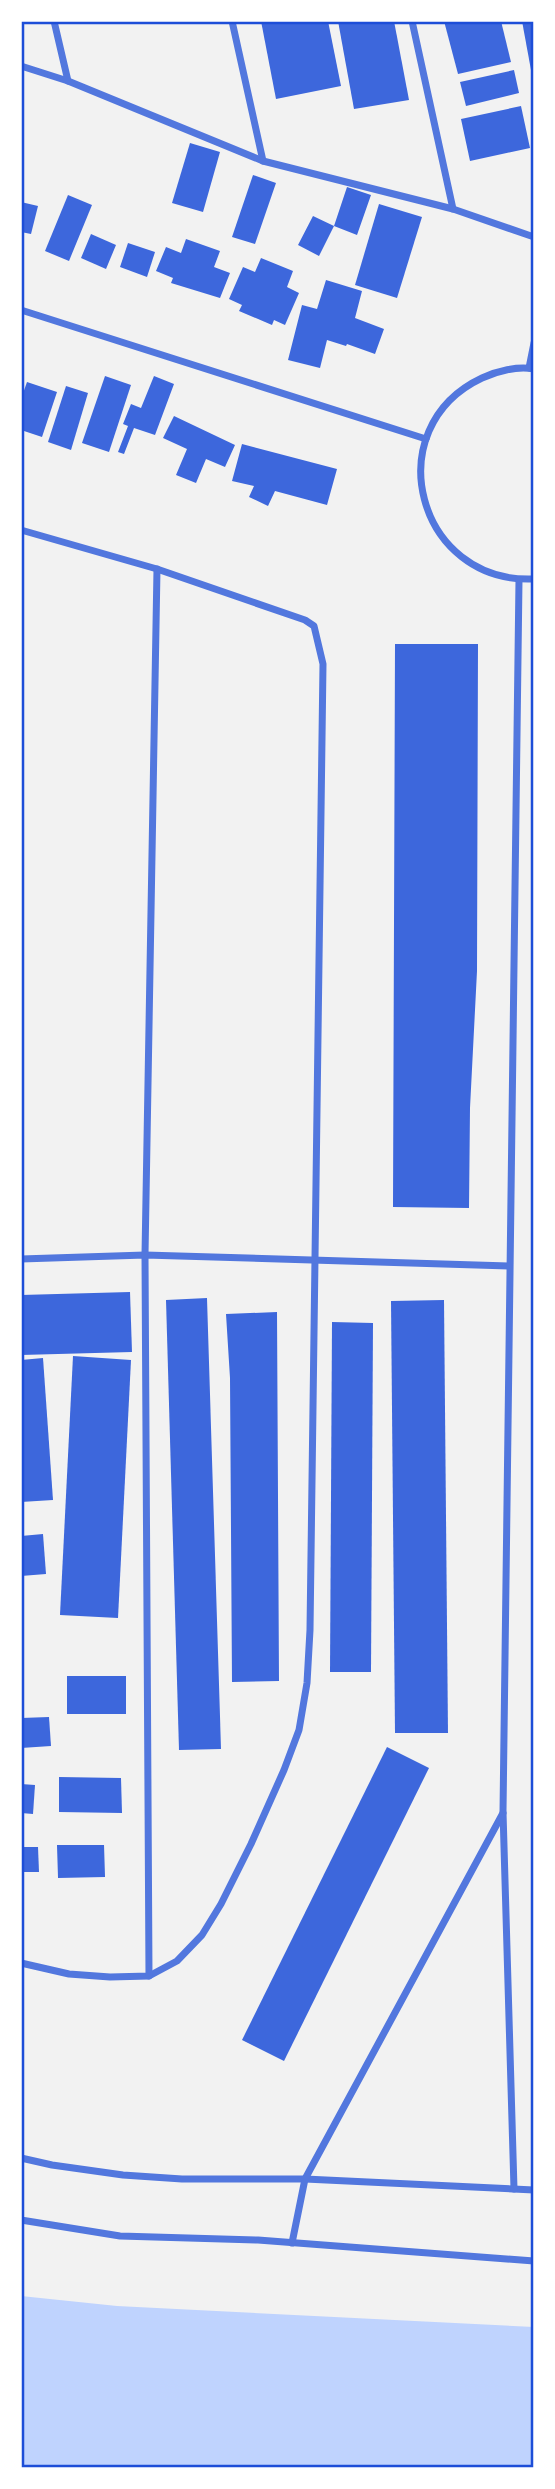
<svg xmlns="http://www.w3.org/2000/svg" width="555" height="2489" viewBox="0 0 555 2489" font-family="'IBM Plex Sans',sans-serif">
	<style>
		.water { fill: #bfd3fe }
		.building { fill: #3d67dc }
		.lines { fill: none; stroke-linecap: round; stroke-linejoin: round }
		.minor { stroke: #5277de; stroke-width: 7 }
		.neatline { fill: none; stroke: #1d4ed8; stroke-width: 2.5 }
	</style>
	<rect width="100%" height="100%" fill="#f2f2f2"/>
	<!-- water -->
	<polygon class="water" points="21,2296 117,2306 534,2327 534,2468 21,2468"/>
	<!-- building -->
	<g class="building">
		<polygon points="261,21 328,21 341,86 276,99"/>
		<polygon points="338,21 394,21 409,100 354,109"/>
		<polygon points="444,21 501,21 511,62 458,74"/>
		<polygon points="522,21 534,21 534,81 533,81"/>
		<polygon points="514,70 519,93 466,106 460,82"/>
		<polygon points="521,106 530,148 470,161 461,119"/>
		<polygon points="190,143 220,152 203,212 172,203"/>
		<polygon points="253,175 276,183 255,244 232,237"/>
		<polygon points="347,187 371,195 357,235 334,226 319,256 298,245 313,216 334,226"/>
		<polygon points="68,195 92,205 69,261 45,251"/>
		<polygon points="21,202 38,206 31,234 21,232"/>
		<polygon points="379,204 422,217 397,298 355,285"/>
		<polygon points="91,234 116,245 106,269 81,258"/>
		<polygon points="186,239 220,251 214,267 230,273 220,298 171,283 173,278 156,271 166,247 181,253"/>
		<polygon points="128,243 155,252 147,277 120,267"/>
		<polygon points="261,258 293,271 287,287 299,293 285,325 274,320 272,325 239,311 242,305 229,299 243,267 255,272"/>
		<polygon points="326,280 362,291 355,318 384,329 375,354 347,344 346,346 327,340 320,368 288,360 302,305 317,309"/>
		<polygon points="105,376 131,385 109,452 82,443"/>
		<polygon points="154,376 174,384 155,435 134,428 124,454 118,452 128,426 123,424 131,404 141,408"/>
		<polygon points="27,382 57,392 42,437 21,430 21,399"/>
		<polygon points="66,386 88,393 71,450 48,442"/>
		<polygon points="174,416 235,445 225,467 206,459 196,483 176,475 187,449 163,438"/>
		<polygon points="242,444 337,469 327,505 275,491 268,506 249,497 254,486 232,481"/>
		<polygon points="395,644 478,644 477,971 470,1108 469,1208 393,1207"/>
		<polygon points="130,1292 132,1352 21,1355 21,1295"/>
		<polygon points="207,1298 221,1749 179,1750 166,1300"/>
		<polygon points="444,1300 448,1733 395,1733 391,1301"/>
		<polygon points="277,1312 279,1681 232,1682 230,1378 226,1314"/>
		<polygon points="332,1322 373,1323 371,1672 330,1672"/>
		<polygon points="73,1356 131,1360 118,1618 60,1615"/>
		<polygon points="43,1358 53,1500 21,1502 21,1360"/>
		<polygon points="43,1534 46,1574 21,1576 21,1536"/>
		<rect x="67" y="1676" width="59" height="38"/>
		<polygon points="49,1717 51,1746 21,1748 21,1718"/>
		<polygon points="387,1747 429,1768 284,2061 242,2040"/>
		<polygon points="59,1777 121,1778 122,1813 59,1812"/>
		<polygon points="21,1784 35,1785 33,1814 21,1813"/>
		<polygon points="57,1845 104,1845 105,1877 58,1878"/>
		<polygon points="21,1847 38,1847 39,1872 21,1872"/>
	</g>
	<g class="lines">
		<!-- minor -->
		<g class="minor">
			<polyline points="54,21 68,81"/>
			<polyline points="232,21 263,161"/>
			<polyline points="412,21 453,209"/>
			<polyline points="21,66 68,81 263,161 453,209 534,237"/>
			<polyline points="21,310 426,439"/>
			<polyline points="529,368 534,343"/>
			<path d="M534 369C517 366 497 371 482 378 376 428 417 584 534 579"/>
			<polyline points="21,530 157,569 305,620 314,626 323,664 310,1630 307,1683 299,1730 284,1770 251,1844 221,1904 202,1935 177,1961 149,1976 110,1977 69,1974 21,1963"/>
			<polyline points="21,1259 145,1255 509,1266"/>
			<polyline points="149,1976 145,1255 157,569"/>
			<polyline points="21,2158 52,2165 123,2175 182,2179 305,2179 534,2190"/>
			<polyline points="514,2189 503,1812 519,580"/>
			<polyline points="21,2220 120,2236 258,2240 534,2261"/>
			<polyline points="292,2243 305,2179 503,1813"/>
		</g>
	</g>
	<!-- border -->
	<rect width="555" height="2489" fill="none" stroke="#ffffff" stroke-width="46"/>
	<rect x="23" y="23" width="509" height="2443" class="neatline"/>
</svg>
